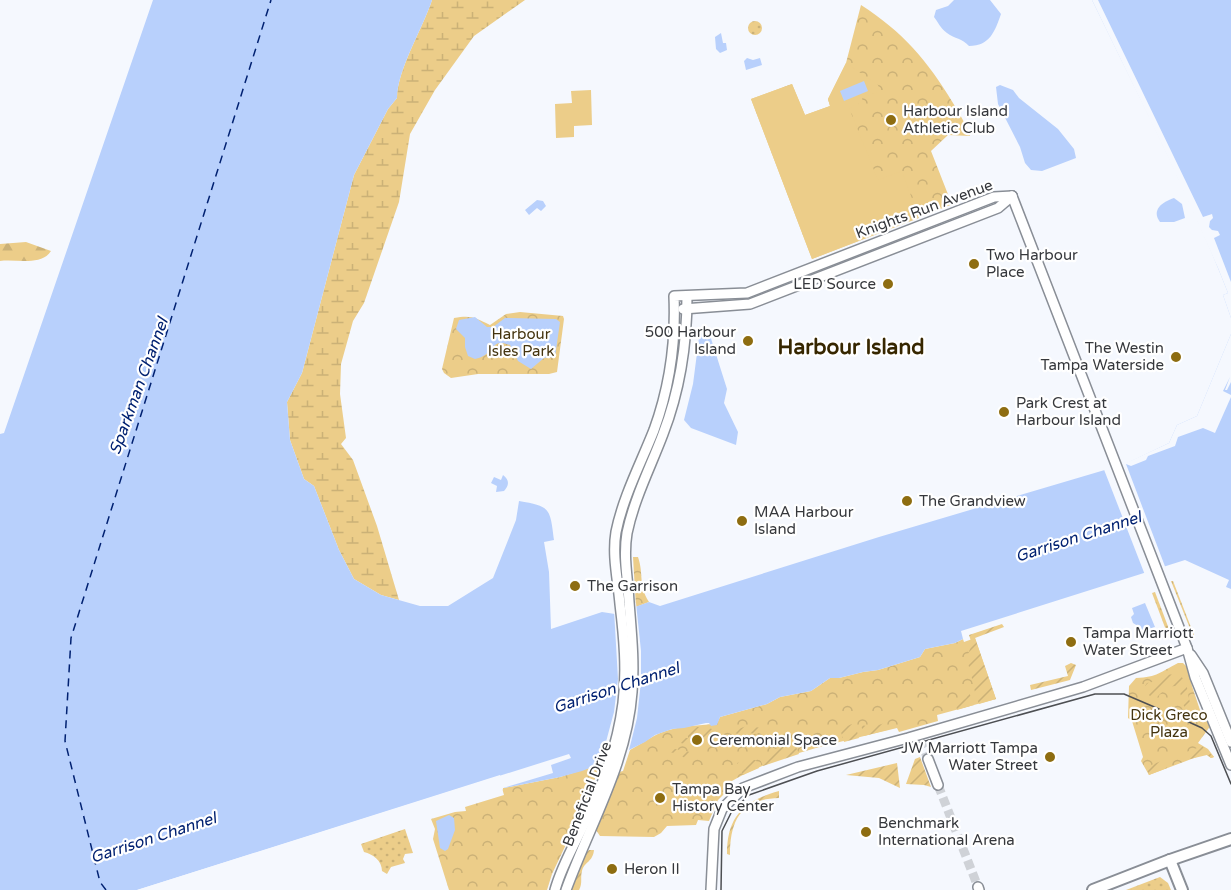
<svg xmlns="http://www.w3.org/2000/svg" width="1231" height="890" viewBox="0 0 1231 890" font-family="'Varela Round',sans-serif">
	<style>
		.grass { fill: url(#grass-dots) }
		.forest { fill: url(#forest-firs) }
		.wetland { fill: url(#wetland-marsh) }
		.park { fill: url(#park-crowns) }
		.garden { fill: url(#garden-furrows) }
		.pitch { fill: #eccd89 }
		.water { fill: #b8d0fc }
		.pier { fill: #f5f8fe }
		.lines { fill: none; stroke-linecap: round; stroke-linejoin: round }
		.ferry { stroke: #012171; stroke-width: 1.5; stroke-dasharray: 8 6; stroke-linecap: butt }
		.tertiary-tunnel { stroke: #cfd2d7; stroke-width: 9; stroke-dasharray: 9 4.5; stroke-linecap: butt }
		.tertiary-casing { stroke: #898e96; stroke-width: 12 }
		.secondary-casing { stroke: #898e96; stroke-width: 14 }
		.tertiary { stroke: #fff; stroke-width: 9 }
		.secondary { stroke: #fff; stroke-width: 10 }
		.tram { stroke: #4d4f53; stroke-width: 1.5 }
		.poi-dot { fill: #8e6d11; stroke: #fff; stroke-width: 2 }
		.labels { text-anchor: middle; stroke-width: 4.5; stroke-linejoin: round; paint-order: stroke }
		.poi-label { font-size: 15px; fill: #36383c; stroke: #fff; text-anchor: start }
		.street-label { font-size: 15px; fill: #36383c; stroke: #fff }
		.park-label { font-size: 15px; fill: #44340f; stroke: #fff }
		.water-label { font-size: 16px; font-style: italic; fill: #012171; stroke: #fff }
		.district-label { font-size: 21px; font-weight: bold; fill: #372700; stroke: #fff }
	</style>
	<defs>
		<pattern id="grass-dots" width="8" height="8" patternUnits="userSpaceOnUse" patternTransform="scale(1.5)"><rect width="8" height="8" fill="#eccd89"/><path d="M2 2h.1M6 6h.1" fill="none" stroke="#cbb177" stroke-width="1.8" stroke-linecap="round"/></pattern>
		<pattern id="forest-firs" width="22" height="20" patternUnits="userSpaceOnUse" patternTransform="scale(1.5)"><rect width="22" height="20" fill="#eccd89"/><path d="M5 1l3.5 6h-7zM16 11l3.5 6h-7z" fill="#cbb177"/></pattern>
		<pattern id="wetland-marsh" width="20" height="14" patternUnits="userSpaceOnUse" patternTransform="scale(1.5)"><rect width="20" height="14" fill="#eccd89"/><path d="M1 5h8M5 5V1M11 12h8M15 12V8" fill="none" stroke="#cbb177"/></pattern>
		<pattern id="park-crowns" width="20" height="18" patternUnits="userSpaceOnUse" patternTransform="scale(1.5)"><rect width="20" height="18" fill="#eccd89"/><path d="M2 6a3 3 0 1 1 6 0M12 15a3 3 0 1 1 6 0" fill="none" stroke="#cbb177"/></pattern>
		<pattern id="garden-furrows" width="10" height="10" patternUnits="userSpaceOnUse" patternTransform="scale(1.5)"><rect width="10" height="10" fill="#eccd89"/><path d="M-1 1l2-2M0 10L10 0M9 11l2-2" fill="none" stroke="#cbb177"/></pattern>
	</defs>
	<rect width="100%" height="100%" fill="#f5f8fe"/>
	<!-- grass -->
	<g class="grass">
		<circle cx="755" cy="28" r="7"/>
		<polygon points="1155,592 1172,637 1169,638 1152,593"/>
		<path d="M405 829 413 853 405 854 403 859 405 863 391 867 387 874 382 871C382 861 373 854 364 852L361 844Z"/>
		<polygon points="1160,877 1168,883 1171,890 1126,890"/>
	</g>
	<!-- forest -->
	<path class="forest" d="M26 242 51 251C42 266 17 259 0 261V244Z"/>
	<!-- wetland -->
	<path class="wetland" d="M432 0H525L474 36 435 90 410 134 399 202 364 303 353 321 341 364 340 394 346 438 341 444 353 460 377 526 399 600 381 595 354 579 339 550 314 486 304 479 290 440 287 402 302 373 354 175 388 109 397 98C397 70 423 28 432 0Z"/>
	<!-- park -->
	<g class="park">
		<path d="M861 5C903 32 927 60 953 103 959 113 966 124 970 136L948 135 931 151 951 202 953 204 812 259 751 99 792 84 805 115 830 106 828 99 846 63Z"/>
		<path d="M520 312 563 316 564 319 557 372 549 374H478L451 378 444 373 442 369 454 318C472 315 475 318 490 325L506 314Z"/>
		<path d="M633 557H638C644 575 638 584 649 602L636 607Z"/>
		<path d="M975 638 996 699 937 715 938 721 899 732 897 728C846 741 765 756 723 787L727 791 718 800 709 821 698 820 696 825 667 826 661 833 654 837 600 836 596 830 619 772 623 771 630 750C643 743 654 734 669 730 684 725 703 726 717 723L720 717 767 704 780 697 811 691 830 678H839L863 672 878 670 920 657 925 649 955 643 963 639 964 642Z"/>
		<path d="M1178 663H1183L1188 668 1192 686 1200 710 1211 725 1198 743 1208 749 1214 757 1211 758 1207 755H1202L1149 775 1141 761 1143 757 1132 721 1128 718 1129 686 1136 678C1158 677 1160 672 1178 663Z"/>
		<polygon points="601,764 580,815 552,874 547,890 449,890 433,839 435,829 431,819 455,812 466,811 465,807 504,795 502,788 504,788 560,777"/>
	</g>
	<!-- garden -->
	<g class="garden">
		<polygon points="1171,581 1173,581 1194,635 1193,636"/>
		<path d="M1002 624 1004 627 975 638 996 699 979 704C972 688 973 674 966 659L972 644 969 635Z"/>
		<polygon points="1071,663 1076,665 1070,680 1031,690 1030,685 1068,676 1065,666"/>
		<path d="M1166 675C1195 671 1183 696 1193 707L1192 710 1187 711C1181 703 1182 697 1179 689L1175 686 1167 687 1156 698 1151 697 1146 692 1145 686 1147 683 1157 681Z"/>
		<polygon points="969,692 974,705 957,710 956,705 966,698"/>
		<polygon points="885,723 887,730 864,736 861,725 872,727"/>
		<polygon points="852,724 855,725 859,738 844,742 840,729"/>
		<polygon points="747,726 762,728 763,729 757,734 748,733 740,735 735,733 735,730"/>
		<path d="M697 727H706L721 732C710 748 693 749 676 741L678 738H688V734Z"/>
		<polygon points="784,745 796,747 799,754 763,766 760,759 773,750"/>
		<polygon points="1202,746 1214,757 1211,758 1207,755 1190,759 1187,752"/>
		<polygon points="670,748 690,752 694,759 686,759 679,754 669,752 668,749"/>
		<polygon points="920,757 931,787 924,785 906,784 915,759"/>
		<polygon points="750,760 756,760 759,768 743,775 741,771 746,768 743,763 738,766 737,763"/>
		<polygon points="1164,760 1167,768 1149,775 1146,767"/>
		<polygon points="897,763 900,788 879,778 846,775"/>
		<path d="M779 791V798C741 799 730 820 730 855L727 854C727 816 744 801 779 791Z"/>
		<path d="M589 850H594C593 862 584 862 582 871 580 878 583 883 579 890H570L586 853Z"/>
	</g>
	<!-- pitch -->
	<g class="pitch">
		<polygon points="846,63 878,85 880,91 862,98 863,102 849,108 878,180 902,171 919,218 812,259 751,99 792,84 805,115 830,106 828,99"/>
		<polygon points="591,90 592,125 574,126 574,137 556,138 555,104 572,103 571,91"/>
	</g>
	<!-- water -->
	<g class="water">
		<path d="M153 0H432C423 28 397 70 397 98L388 109 354 175 302 373 287 402 290 440 304 479 314 486 339 550 354 579 381 595 420 606H448L493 578 516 520 519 501C551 506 550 509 554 540L544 542 549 572 551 629 602 612 615 614 649 602 660 606 879 537 1125 464 1169 443 1177 425 1197 416 1231 334V589L1226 587 1229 580 1185 560 961 631 963 639 955 643 925 649 920 657 878 670 863 672 839 678H830L811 691 780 697 767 704 720 717 717 725 711 726 709 723H706L684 728 672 729 655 735 645 742 605 762 582 771 560 777 504 788 500 775 137 890H0V434L4 433Z"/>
		<path d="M954 0H990L1001 14C995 31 990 46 969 46 962 38 955 39 947 33 941 29 938 22 934 17L936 10 948 6Z"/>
		<path d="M1092 0H1231V318L1223 295 1228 293C1189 193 1139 97 1092 0Z"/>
		<polygon points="721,33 723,43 726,43 727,50 720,53 716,49 715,37"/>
		<polygon points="747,58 753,60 760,58 762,65 746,70 744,61"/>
		<polygon points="864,81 868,91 844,101 840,91"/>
		<polygon points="1000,85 1013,90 1019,98 1058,129 1074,149 1076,158 1042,171 1031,170 1025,163 1020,147 998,104 996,87"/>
		<path d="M1174 198 1182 204 1185 218 1174 222H1160C1151 210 1162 202 1174 198Z"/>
		<polygon points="537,200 543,201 546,206 541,211 537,208 529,215 525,210"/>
		<path d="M475 317 487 327H493L505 318 556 319 560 322 555 357 544 358 531 369 518 361 510 345C493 339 496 347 485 355 482 357 479 358 475 359L468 356 465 347V338L456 329 459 320Z"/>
		<polygon points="704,327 708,329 727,389 724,403 738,432 736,445 691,428 684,420 693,384 700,330"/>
		<path d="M503 475C510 480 509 486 504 491L496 492 497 486 491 483 494 477 501 480Z"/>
		<polygon points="1145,603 1155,627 1140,632 1138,626 1133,623 1131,617 1134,614 1132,608"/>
		<polygon points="449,815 454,818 455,830 448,849 445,851 440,848 436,821"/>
	</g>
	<!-- pier -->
	<g class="pier">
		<polygon points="1092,0 1098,0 1203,217 1212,214 1213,218 1210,221 1209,227 1212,230 1218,231 1220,235 1214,238 1231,282 1231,318 1223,295 1228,293 1218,268 1165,151"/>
		<polygon points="1231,334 1231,382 1227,390 1225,390 1230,377 1223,391 1231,395 1231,397 1215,433 1203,428 1178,437 1175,446 1148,456 1146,460 1131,466 1126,464 1166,569 1145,575 1103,467 1124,461 1126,463 1169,443 1177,425 1197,416"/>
		<polygon points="636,603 641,651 641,681 637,718 628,754 599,768 614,712 618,679 614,610"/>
		<polygon points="569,754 571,758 551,765 553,773 503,788 503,791 498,779 147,890 137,890"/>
	</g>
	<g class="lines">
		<!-- ferry -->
		<polyline class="ferry" points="106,890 100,882 65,741 71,638 271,0"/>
		<!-- tertiary-tunnel -->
		<g class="tertiary-tunnel">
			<polyline points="920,740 928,759"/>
			<polyline points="938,785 978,887"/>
		</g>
		<defs>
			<g id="tertiary">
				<polyline points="1012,196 1187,648 1195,677 1231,765"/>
				<polyline points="683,309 750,304 998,208 1012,196"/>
				<polyline points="1191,655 1203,673 1231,742"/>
				<polyline points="928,759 938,785"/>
				<polyline points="978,887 979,890"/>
				<path d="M555 890C562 864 577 840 588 816 605 780 618 742 623 703 627 670 624 637 620 604 618 580 612 556 616 532 623 497 641 463 654 430 670 386 676 342 674 296L747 293 994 197 1012 196"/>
				<path d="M566 890C590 824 627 763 632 692 635 657 630 622 628 587 626 569 624 551 627 533 634 499 651 466 663 434 680 390 687 343 687 296"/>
				<polyline points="711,890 714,829 722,809 743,788 798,767 908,738 1083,687 1187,648"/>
			</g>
			<g id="secondary">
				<polyline points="1170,860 1182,890"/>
				<polyline points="1093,890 1170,860 1231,839"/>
			</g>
		</defs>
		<!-- tertiary casing -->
		<use href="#tertiary" class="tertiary-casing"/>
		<!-- secondary casing -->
		<use href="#secondary" class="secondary-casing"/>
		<!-- tertiary -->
		<use href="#tertiary" class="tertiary"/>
		<!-- secondary -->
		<use href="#secondary" class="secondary"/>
		<!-- tram -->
		<g class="tram">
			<polyline points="1180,718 1202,728 1211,736 1231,784"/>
			<polyline points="721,890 722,831 732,811 749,795 817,771 1095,694 1124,694 1159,709"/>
		</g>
	</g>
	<!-- markers -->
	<g class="poi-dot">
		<circle cx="891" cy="120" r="6"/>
		<circle cx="974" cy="264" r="6"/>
		<circle cx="888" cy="284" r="6"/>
		<circle cx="748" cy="341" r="6"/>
		<circle cx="1176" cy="357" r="6"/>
		<circle cx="1004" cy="412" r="6"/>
		<circle cx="907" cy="501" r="6"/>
		<circle cx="742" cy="521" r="6"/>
		<circle cx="575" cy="586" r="6"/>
		<circle cx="1071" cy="642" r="6"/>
		<circle cx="697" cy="740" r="6"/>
		<circle cx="1050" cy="757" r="6"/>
		<circle cx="660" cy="798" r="6"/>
		<circle cx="866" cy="832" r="6"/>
		<circle cx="612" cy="869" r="6"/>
	</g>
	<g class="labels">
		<!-- poi labels -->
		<g class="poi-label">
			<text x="903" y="116">Harbour Island<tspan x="903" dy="17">Athletic Club</tspan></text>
			<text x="986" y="260">Two Harbour<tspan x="986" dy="17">Place</tspan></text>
			<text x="876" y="289" text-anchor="end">LED Source</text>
			<text x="736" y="337" text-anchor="end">500 Harbour<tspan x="736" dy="17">Island</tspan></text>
			<text x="1164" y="353" text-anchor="end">The Westin<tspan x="1164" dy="17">Tampa Waterside</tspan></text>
			<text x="1016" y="408">Park Crest at<tspan x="1016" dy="17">Harbour Island</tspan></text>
			<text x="919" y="506">The Grandview</text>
			<text x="754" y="517">MAA Harbour<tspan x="754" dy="17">Island</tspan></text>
			<text x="587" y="591">The Garrison</text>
			<text x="1083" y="638">Tampa Marriott<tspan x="1083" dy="17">Water Street</tspan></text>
			<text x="709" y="745">Ceremonial Space</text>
			<text x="1038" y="753" text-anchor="end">JW Marriott Tampa<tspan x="1038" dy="17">Water Street</tspan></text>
			<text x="672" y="794">Tampa Bay<tspan x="672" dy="17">History Center</tspan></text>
			<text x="878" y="828">Benchmark<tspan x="878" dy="17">International Arena</tspan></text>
			<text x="624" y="874">Heron II</text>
		</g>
		<!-- street labels -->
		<g class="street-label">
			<text transform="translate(924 209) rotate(-20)" y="5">Knights Run Avenue</text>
			<text transform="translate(587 794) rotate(-69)" y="5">Beneficial Drive</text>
		</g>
		<!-- park labels -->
		<g class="park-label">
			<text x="521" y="339">Harbour<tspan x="521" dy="17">Isles Park</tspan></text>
			<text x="1169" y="720">Dick Greco<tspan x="1169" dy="17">Plaza</tspan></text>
		</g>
		<!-- water labels -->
		<g class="water-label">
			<text transform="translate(138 386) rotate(-70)" y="6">Sparkman Channel</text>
			<text transform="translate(1078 536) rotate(-18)" y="6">Garrison Channel</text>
			<text transform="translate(616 687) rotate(-18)" y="6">Garrison Channel</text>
			<text transform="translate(153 837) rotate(-18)" y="6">Garrison Channel</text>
		</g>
		<!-- district labels -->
		<g class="district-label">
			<text x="851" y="354">Harbour Island</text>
		</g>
	</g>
</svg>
